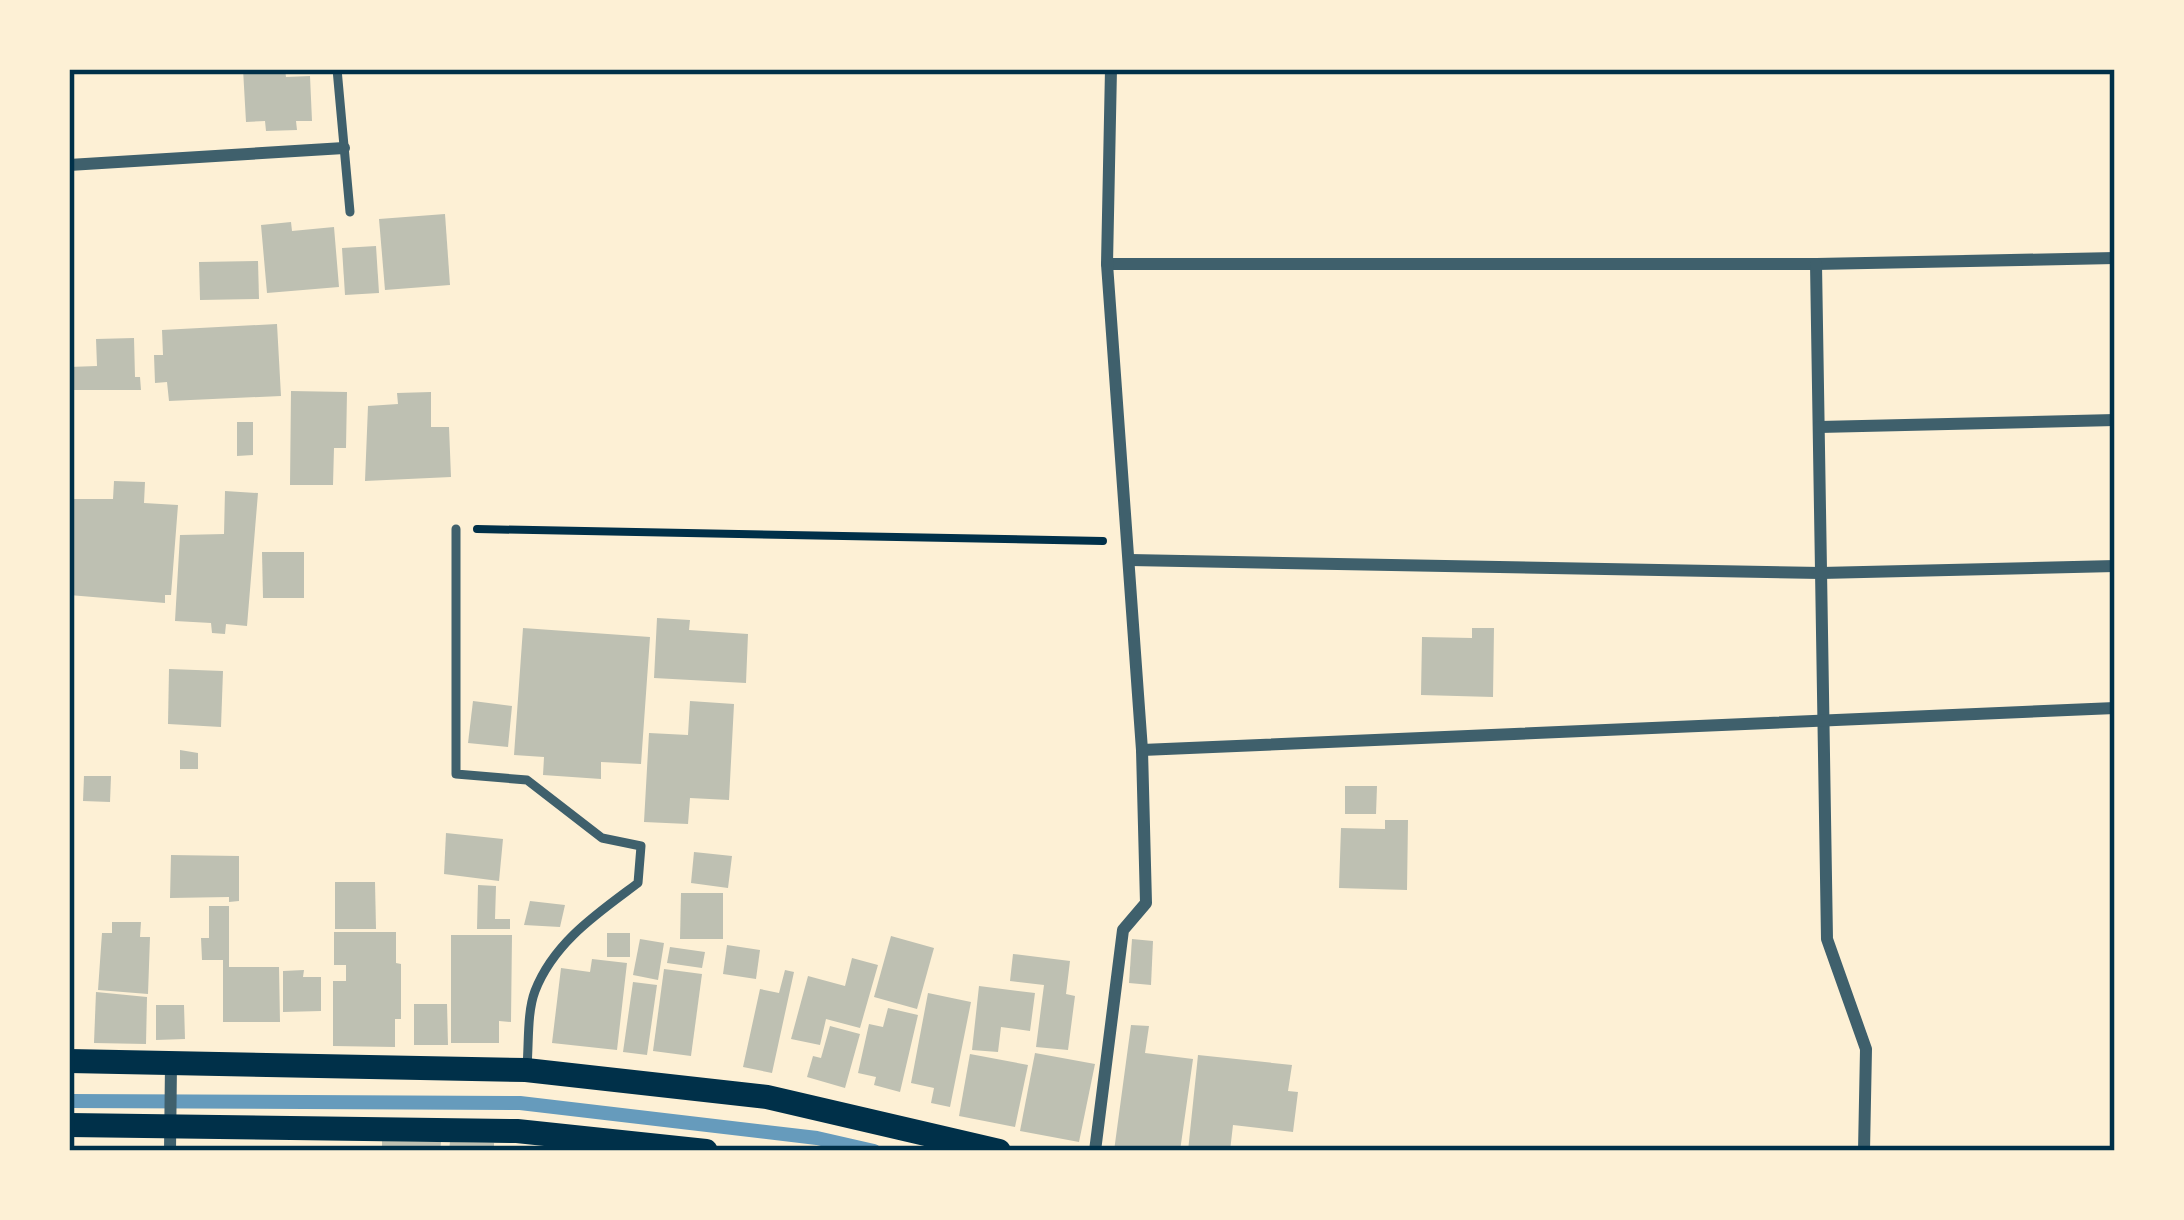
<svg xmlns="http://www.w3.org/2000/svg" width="2184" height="1220" viewBox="0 0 2184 1220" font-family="'Titillium Web',sans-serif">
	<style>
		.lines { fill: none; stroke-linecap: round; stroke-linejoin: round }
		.stream { stroke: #669bbc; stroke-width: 14 }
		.building { fill: #bec0b2 }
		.path { stroke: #003049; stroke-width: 8 }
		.service { stroke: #3f606c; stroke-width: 9 }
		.minor { stroke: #3f606c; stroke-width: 12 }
		.secondary { stroke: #003049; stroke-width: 24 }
		.neatline { fill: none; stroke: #003049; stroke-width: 4.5 }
	</style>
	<rect width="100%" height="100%" fill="#fdf0d5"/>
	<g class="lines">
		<!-- stream -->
		<polyline class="stream" points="69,1101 520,1103 817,1138 874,1151"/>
	</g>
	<!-- building -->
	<g class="building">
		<polygon points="243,69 285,69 286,77 310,76 312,121 296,121 297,130 266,131 265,121 246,122"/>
		<polygon points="445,214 450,285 385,290 379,219"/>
		<polygon points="291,222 292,231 334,227 339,287 267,293 261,225"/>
		<polygon points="376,246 379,293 345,295 342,248"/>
		<polygon points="258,261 259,299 200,300 199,262"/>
		<polygon points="277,324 281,396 169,401 167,382 155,383 154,355 163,355 162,330"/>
		<polygon points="134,338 135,377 140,377 141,390 69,390 69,367 97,366 96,339"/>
		<polygon points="291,391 347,392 346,448 334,448 333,485 290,485"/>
		<polygon points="431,392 431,427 449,427 451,477 365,481 368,406 398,404 397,393"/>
		<polygon points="237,422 253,422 253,455 237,456"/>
		<polygon points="114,481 145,482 144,503 178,505 171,595 165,595 165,603 69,595 69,499 113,499"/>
		<polygon points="225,491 258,493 247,626 226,624 225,634 212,633 211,623 175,621 180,535 224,534"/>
		<polygon points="262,552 304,552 304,598 263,598"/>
		<polygon points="657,618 690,620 689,630 748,634 746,683 654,678"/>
		<polygon points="523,628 650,637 641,764 601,762 601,779 543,775 544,757 514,755"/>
		<polygon points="1472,628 1494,628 1493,697 1421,695 1422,637 1472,638"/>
		<polygon points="169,669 223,671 221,727 168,724"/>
		<polygon points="473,701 512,706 508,747 468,743"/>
		<polygon points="690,701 734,704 729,800 690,798 688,824 644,822 649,733 688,735"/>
		<polygon points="180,750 198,753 198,769 180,769"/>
		<polygon points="84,776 111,776 110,802 83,801"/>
		<polygon points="1345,786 1377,786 1376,814 1345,814"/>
		<polygon points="1385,820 1408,820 1407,890 1339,888 1341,828 1385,829"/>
		<polygon points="446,833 503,839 499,881 444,874"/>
		<polygon points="694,852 732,856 728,888 691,883"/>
		<polygon points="171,855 239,856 239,901 229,902 229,897 170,898"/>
		<polygon points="335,882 375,882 376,929 335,929"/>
		<polygon points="478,885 496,886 495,919 510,919 510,929 477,929"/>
		<polygon points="681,893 723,893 723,939 680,939"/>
		<polygon points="530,901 565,905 560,927 524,925"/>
		<polygon points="209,906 229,906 229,967 279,967 280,1022 223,1022 223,960 202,960 201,938 209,938"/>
		<polygon points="112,922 141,922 140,937 150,937 148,994 98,990 102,933 112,933"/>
		<polygon points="334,932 396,932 396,963 401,964 401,1019 395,1019 395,1047 333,1046 333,981 346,981 346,965 334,965"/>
		<rect x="607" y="933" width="23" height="24"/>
		<polygon points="451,935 512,935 511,1022 499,1021 499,1043 451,1043"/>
		<polygon points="891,936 934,948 917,1009 874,997"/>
		<polygon points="640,939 664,943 658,980 633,975"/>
		<polygon points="1132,939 1153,941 1151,985 1129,983"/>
		<polygon points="727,945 760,950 756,979 723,974"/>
		<polygon points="670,947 705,952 702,968 667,963"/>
		<polygon points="1013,954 1070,961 1066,994 1075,996 1068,1050 1036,1047 1044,985 1010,981"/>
		<polygon points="852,958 878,965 860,1028 826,1019 820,1045 791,1039 808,976 845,986"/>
		<polygon points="592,959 627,963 617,1050 552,1043 561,968 590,972"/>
		<polygon points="664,969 702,974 691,1056 653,1051"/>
		<polygon points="304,970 303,977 321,977 321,1011 283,1012 283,971"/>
		<polygon points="785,970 794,972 772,1073 743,1067 760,989 779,993"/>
		<polygon points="633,982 657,985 647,1055 623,1052"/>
		<polygon points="979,986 1035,993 1030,1031 1001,1027 998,1052 972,1050"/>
		<polygon points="96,992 147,997 146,1044 94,1043"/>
		<polygon points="928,993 971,1002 950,1107 931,1103 934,1088 911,1083"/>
		<polygon points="414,1004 447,1004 448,1045 414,1045"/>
		<polygon points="156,1005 184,1005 185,1039 156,1040"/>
		<polygon points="888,1008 918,1015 900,1092 874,1085 876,1077 858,1073 869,1024 883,1027"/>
		<polygon points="1131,1025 1149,1026 1145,1053 1193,1059 1180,1151 1114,1151"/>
		<polygon points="830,1026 860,1034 845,1088 807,1077 813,1056 821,1058"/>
		<polygon points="1035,1053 1095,1064 1079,1142 1020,1131"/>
		<polygon points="970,1054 1028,1065 1015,1127 959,1116"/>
		<polygon points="1198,1055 1292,1065 1288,1091 1298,1092 1293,1132 1233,1125 1230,1151 1188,1151"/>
		<polygon points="382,1141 441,1142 440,1151 382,1151"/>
		<polygon points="450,1142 494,1143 494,1151 449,1151"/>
	</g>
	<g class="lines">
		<!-- path -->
		<polyline class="path" points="477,529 1103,541"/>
		<!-- service -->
		<g class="service">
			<polyline points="337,69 350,212"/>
			<path d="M456 529V774L527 780 602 838 641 846 638 883C598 913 554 942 535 991 527 1012 529 1042 527 1066"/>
		</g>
		<!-- minor -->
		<g class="minor">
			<polyline points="69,165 344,148"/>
			<polyline points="1107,264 1816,264 2115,258"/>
			<polyline points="1816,264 1827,939 1866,1049 1864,1151"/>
			<polyline points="1819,427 2115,420"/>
			<polyline points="1130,560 1821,573 2115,566"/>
			<polyline points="1142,750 2115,708"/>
			<polyline points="170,1151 171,1064"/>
			<polyline points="1095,1151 1123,930 1146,903 1142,750 1107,264 1111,69"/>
		</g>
		<!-- secondary -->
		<g class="secondary">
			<polyline points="69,1061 526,1070 767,1097 999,1151"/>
			<polyline points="69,1125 517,1131 706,1151"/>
		</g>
	</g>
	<!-- border -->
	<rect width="2184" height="1220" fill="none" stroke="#fdf0d5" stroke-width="144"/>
	<rect x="72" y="72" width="2040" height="1076" class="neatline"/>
</svg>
